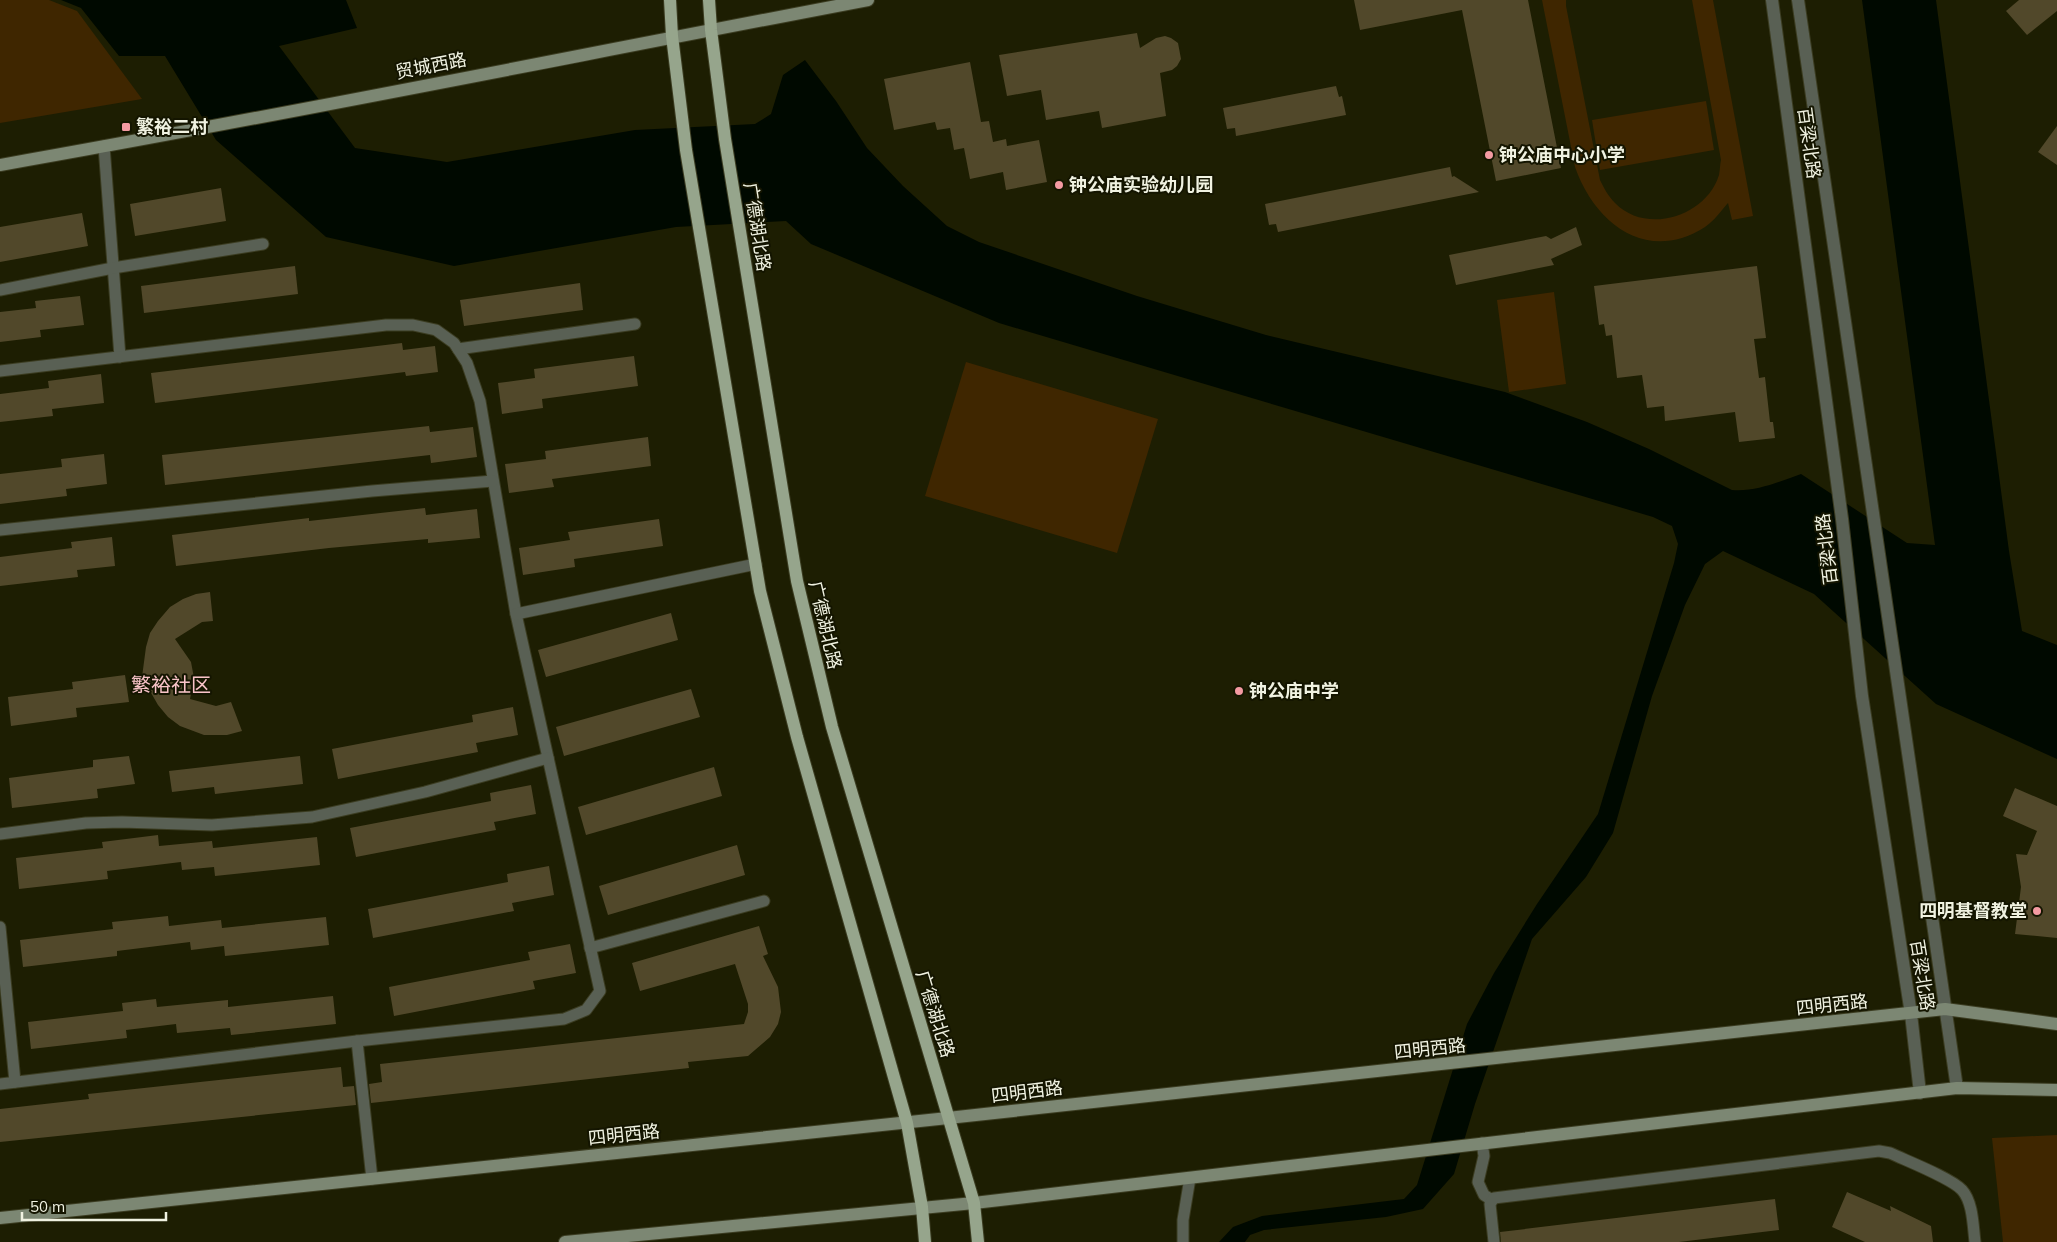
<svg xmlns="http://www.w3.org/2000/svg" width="2057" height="1242" viewBox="0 0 2057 1242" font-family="Mulish,'Noto Sans SC',sans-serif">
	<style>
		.green { fill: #3f2600 }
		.water { fill: #000900 }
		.building { fill: #51482a }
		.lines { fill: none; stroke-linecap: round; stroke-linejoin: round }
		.service-casing { stroke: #3b3c21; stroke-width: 13 }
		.tertiary-casing { stroke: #3b3c21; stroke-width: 14 }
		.secondary-casing { stroke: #3b3c21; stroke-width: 14 }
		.primary-casing { stroke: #3b3c21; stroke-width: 14 }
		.service { stroke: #596054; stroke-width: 11 }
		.tertiary { stroke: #596054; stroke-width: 12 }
		.secondary { stroke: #7c8773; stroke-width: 12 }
		.primary { stroke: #96a58c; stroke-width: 12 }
		.poi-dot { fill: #f49aa2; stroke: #141500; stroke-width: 2 }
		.labels { text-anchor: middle; stroke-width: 4; stroke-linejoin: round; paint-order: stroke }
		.street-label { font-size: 18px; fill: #f0f2e1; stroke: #141500 }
		.poi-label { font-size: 18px; font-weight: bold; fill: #f0f2e1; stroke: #141500; text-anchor: start }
		.quarter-label { font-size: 20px; fill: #f8c3c7; stroke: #141500 }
	</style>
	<rect width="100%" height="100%" fill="#1d1e02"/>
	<!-- green -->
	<g class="green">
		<polygon points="0,0 49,0 77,11 142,99 0,123"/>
		<path d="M1542 0H1566V6L1600 180C1604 188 1608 196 1615 203 1646 235 1706 217 1719 175 1720 170 1720 164 1721 160L1692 0H1713L1753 216 1732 220 1728 203C1721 211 1714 221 1705 227 1647 264 1595 224 1575 167Z"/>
		<polygon points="1706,101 1714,150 1600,170 1592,120"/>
		<polygon points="1554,292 1566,384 1509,392 1497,300"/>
		<polygon points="966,362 1158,419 1117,553 925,496"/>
		<polygon points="2057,1135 2057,1242 2003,1242 1992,1138"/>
	</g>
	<!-- water -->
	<path class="water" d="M61 0H346L357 28 279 46 355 148 447 162 635 130 755 124 771 114 783 75 805 60 836 101 867 148 903 186 947 226 979 242 1137 296 1266 335 1505 392 1587 422 1649 449 1732 490C1756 492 1778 482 1801 474L1907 543 1935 545 1862 0H1936L2009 551 2022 631 2057 645V759L1936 704 1814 594 1723 551 1705 564 1685 605 1652 696 1613 833 1586 877 1532 939 1475 1104 1454 1174 1423 1209 1386 1217 1264 1230 1250 1235 1245 1242H1219L1233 1227 1262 1216 1404 1199 1417 1185 1467 1024 1494 973 1537 904 1598 814 1674 563 1678 544 1672 526 1653 517 999 323 811 244 786 221 676 227 454 266 326 237 216 140 165 56H119L81 8Z"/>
	<!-- building -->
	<g class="building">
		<polygon points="1354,0 1528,0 1561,168 1496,181 1462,10 1360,30"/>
		<polygon points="2019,0 2057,0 2057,11 2027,35 2006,11"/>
		<polygon points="1137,33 1140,48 1156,38 1165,36 1171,38 1178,43 1181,59 1177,66 1172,70 1160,73 1166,116 1102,128 1099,111 1046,120 1041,90 1007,96 999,55"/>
		<polygon points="970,62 981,122 989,121 993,142 1006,139 1007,146 1039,140 1047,182 1006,190 1003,172 970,179 964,148 954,150 950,128 937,130 935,122 894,130 884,79"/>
		<polygon points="1336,86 1339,97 1342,96 1346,115 1236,136 1235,128 1227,129 1223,108"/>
		<polygon points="2057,126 2057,165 2038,152"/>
		<polygon points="1450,167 1452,177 1454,176 1479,192 1278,232 1276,224 1269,225 1265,204"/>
		<polygon points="221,188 226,221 135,236 130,204"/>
		<polygon points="82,213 88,246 0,262 0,227"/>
		<polygon points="1576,227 1582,245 1551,259 1554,265 1456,285 1449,255 1546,236 1551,239"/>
		<polygon points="295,266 298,294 144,313 141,286"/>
		<polygon points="1757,266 1766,338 1754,339 1759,378 1765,377 1770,422 1773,422 1775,438 1739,442 1735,412 1665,421 1664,406 1647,408 1642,375 1617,378 1612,335 1606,336 1604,324 1599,325 1594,286"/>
		<polygon points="580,283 583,310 464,326 460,300"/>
		<polygon points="80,296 84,325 40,330 41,337 0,342 0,312 36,308 35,301"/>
		<polygon points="402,343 403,350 435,346 438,372 406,376 405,372 155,403 151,373"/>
		<polygon points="634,356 638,386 542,399 543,408 502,414 498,383 535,378 534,369"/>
		<polygon points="101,374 104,403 52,409 53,416 0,422 0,394 49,388 48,381"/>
		<polygon points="429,426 430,432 473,427 477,457 431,463 430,455 165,485 162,455"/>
		<polygon points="648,437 651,466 552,479 554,487 509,493 505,464 546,459 545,451"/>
		<polygon points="104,454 107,484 66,489 67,496 0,504 0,474 62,467 61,459"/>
		<polygon points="425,508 426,515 477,509 480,538 428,543 428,539 329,548 176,566 172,535 309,518 309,521"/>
		<polygon points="659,519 663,546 574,559 575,567 523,575 519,548 570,540 568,532"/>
		<polygon points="112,537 115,566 77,570 78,577 0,586 0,557 72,548 71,542"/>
		<polygon points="210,592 213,621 202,622 175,639 191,662 194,678 190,699 216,706 231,702 242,731 227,735 204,735 180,726 168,717 158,705 142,677 146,647 150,633 158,621 170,607 183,599 196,594"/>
		<polygon points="671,613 678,640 546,677 538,650"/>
		<polygon points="125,675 129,702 76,708 77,717 11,726 8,697 73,689 72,682"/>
		<polygon points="691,689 700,717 564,756 556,727"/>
		<polygon points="513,707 518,735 476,743 478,752 338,779 332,749 473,722 472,715"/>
		<polygon points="129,756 135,784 97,789 98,798 12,808 9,778 93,767 93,760"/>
		<polygon points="300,756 303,784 215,794 214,787 172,792 169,771"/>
		<polygon points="714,767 722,796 586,835 578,807"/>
		<polygon points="531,785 536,814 494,822 496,830 356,857 350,828 491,801 490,793"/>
		<polygon points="2015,788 2057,806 2057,938 2015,934 2021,887 2016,854 2027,855 2037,831 2003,816"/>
		<polygon points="158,835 159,846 212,841 213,848 317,837 320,865 215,876 214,867 182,870 181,862 107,871 108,879 19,889 16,858 103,848 102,842"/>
		<polygon points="737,845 745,875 608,915 599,886"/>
		<polygon points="549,866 554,895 512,903 514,911 373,938 368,909 508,882 507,874"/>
		<polygon points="168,916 169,926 221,920 222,928 326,917 329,945 225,956 224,946 191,950 190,942 117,951 117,956 23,967 20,940 113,929 112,922"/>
		<polygon points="759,926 768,954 763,956 778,987 781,1012 778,1024 770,1037 748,1056 688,1062 689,1068 371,1103 369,1084 382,1082 380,1064 744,1024 748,1012 748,1004 735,964 640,991 632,963"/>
		<polygon points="570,944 576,973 533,981 535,989 394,1016 389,987 530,960 528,952"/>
		<polygon points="333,996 336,1024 231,1035 230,1028 177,1033 176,1024 126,1030 127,1038 31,1049 28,1022 123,1011 122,1003 156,999 157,1007 228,1000 228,1007"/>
		<polygon points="341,1067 343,1087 354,1086 356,1105 0,1142 0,1109 89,1099 88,1094"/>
		<polygon points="1847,1192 1891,1211 1890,1206 1931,1226 1933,1242 1865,1242 1832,1227"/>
		<polygon points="1775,1199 1779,1230 1679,1242 1501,1242 1500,1232"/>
	</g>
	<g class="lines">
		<defs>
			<g id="service">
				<polyline points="104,146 120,357"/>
				<polyline points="0,290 113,268 263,244"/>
				<polyline points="458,349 635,324"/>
				<polyline points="0,371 386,325 413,325 436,330 454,343 467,363 480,401 516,614 600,991 586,1010 564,1019 357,1041 0,1084"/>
				<polyline points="0,530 372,491 493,481"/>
				<polyline points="516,614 756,564"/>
				<polyline points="0,834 86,823 122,822 212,825 312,817 425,792 548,758"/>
				<polyline points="0,927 15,1082"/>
				<polyline points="590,948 764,901"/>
				<polyline points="357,1041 372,1179"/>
				<polyline points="1482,1143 1484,1156 1478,1182 1484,1195 1492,1200"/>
				<polyline points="1183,1242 1183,1220 1190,1178"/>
				<path d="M1494 1242 1490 1204 1494 1198 1879 1151 1890 1153C1907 1161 1951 1178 1962 1190 1973 1202 1973 1226 1975 1242"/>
			</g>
			<g id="tertiary">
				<polyline points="1772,0 1842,519 1862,696 1911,1014 1920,1093"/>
				<polyline points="1798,0 1957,1088"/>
			</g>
			<g id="secondary">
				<path d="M0 165C290 114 579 55 868 0"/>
				<polyline points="0,1218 948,1118 1945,1009 2057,1024"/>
				<polyline points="565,1242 974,1203 1957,1088 2057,1090"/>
			</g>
			<g id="primary">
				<polyline points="670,0 672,36 686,150 760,591 797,737 907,1123 922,1207 925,1242"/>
				<polyline points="709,0 711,30 725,139 797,581 832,727 974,1203 978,1242"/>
			</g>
		</defs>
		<!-- service casing -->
		<use href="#service" class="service-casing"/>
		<!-- tertiary casing -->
		<use href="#tertiary" class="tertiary-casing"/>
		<!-- secondary casing -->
		<use href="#secondary" class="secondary-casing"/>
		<!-- primary casing -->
		<use href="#primary" class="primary-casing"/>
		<!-- service -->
		<use href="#service" class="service"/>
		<!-- tertiary -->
		<use href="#tertiary" class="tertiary"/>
		<!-- secondary -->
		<use href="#secondary" class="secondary"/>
		<!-- primary -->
		<use href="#primary" class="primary"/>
	</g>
	<!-- markers -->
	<g class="poi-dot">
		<rect x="121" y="122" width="10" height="10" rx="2.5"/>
		<circle cx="1489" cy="155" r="5"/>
		<circle cx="1059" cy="185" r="5"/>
		<circle cx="1239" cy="691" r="5"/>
		<circle cx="2037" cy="911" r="5"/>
	</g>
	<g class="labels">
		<!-- street labels -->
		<g class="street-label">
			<text transform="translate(431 66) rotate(-11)" y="6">贸城西路</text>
			<text transform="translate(1809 143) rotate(82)" y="6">百梁北路</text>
			<text transform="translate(757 227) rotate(81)" y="6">广德湖北路</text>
			<text transform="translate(1827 549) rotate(-97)" y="6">百梁北路</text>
			<text transform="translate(825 625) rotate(77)" y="6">广德湖北路</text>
			<text transform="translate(1922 975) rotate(81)" y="6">百梁北路</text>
			<text transform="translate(1832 1005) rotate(-6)" y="6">四明西路</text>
			<text transform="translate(935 1014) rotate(73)" y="6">广德湖北路</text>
			<text transform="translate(1430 1049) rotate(-6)" y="6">四明西路</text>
			<text transform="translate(1027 1092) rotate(-7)" y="6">四明西路</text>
			<text transform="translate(624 1135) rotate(-6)" y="6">四明西路</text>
		</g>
		<!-- poi labels -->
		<g class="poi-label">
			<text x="136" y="133">繁裕二村</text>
			<text x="1499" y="161">钟公庙中心小学</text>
			<text x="1069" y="191">钟公庙实验幼儿园</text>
			<text x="1249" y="697">钟公庙中学</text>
			<text x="2027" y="917" text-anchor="end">四明基督教堂</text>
		</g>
		<!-- quarter labels -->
		<g class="quarter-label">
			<text x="171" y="692">繁裕社区</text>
		</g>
	</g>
	<!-- scale -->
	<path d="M22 1212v8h144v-8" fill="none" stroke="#f0f2e1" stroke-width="2.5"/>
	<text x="30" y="1212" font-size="15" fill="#f0f2e1" stroke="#141500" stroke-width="4" paint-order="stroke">50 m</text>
</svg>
